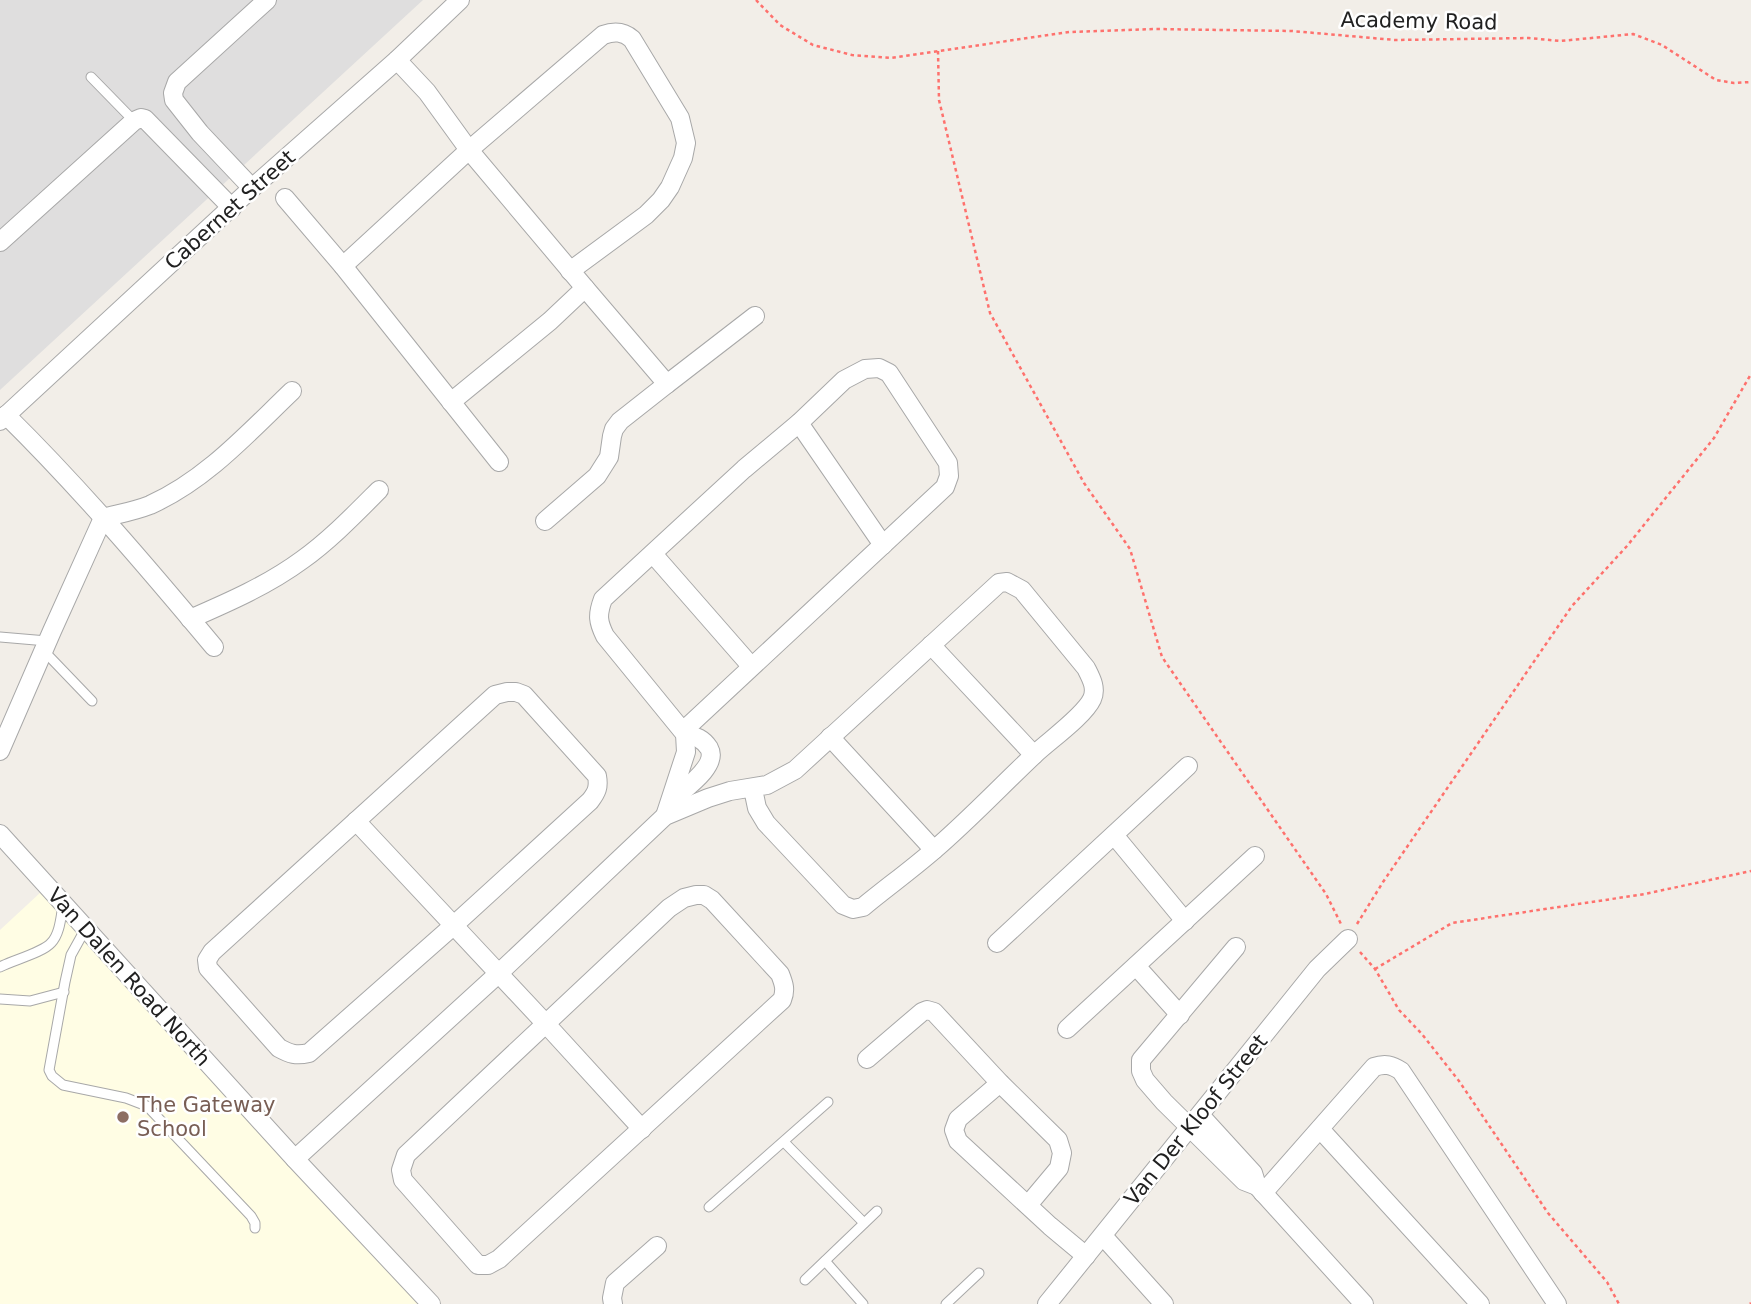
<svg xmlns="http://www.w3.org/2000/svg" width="1751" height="1304" viewBox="0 0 1751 1304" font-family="'DejaVu Sans',sans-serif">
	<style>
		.residential { fill: #dfdede }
		.education { fill: #fffde4 }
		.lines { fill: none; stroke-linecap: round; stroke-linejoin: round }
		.lane-casing { stroke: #a8a8a8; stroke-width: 11 }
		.street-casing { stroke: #a8a8a8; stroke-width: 20 }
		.path { stroke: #fe716d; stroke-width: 2.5; stroke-dasharray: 3.5 3.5; stroke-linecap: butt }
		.lane { stroke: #fff; stroke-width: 9 }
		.street { stroke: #fff; stroke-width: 18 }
		.education-dot { fill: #8d6e63; stroke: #fff; stroke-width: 2.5 }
		.labels { text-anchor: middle; stroke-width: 5; stroke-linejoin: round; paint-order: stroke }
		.street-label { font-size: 21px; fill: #212121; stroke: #fff }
		.education-label { font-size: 21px; fill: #785e54; stroke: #fff; text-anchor: start }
	</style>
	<rect width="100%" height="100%" fill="#f2eee8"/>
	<!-- residential -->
	<polygon class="residential" points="0,0 423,0 0,390"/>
	<!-- education -->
	<polygon class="education" points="41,892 418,1304 0,1304 0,930"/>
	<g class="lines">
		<defs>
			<g id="lane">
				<polyline points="91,77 134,121"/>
				<polyline points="0,637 47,641"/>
				<polyline points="43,650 92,701"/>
				<polyline points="86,928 71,955 65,982 49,1070 52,1076 63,1085 126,1098 147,1106 251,1216 255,1223 255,1228"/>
				<path d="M0 967C13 960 42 953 51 943 60 934 61 916 63 905"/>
				<polyline points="0,999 30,1001 64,992"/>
				<polyline points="784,1142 864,1223"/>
				<polyline points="709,1207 828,1102"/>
				<polyline points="825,1261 863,1304"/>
				<polyline points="805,1280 877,1211"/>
				<polyline points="946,1304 979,1273"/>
			</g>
			<g id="street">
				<polyline points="397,60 427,92 469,150 585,288 667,384 755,316"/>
				<polyline points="252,188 200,133 174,100 173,93 177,82 267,0"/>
				<polyline points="285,198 343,266 499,462"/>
				<polyline points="0,242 134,121 141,118 145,119 232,208"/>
				<path d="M343 266 469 150 603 35C614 31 623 31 632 39L680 118 686 143 683 158 670 187 661 200 646 215 570 271"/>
				<polyline points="451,402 550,321 585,288"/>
				<path d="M6 415C80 488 148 568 214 647"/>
				<polyline points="0,421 252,188 397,60 460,0"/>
				<polyline points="799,423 883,545"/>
				<polyline points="545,521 597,476 609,457 612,436 614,429 620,421 667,384"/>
				<polyline points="653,554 751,666"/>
				<path d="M190 619C229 602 268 585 302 560 330 540 355 514 379 490"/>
				<polyline points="931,645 1034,755"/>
				<path d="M507 692H516L524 695 597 776C599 787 597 792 590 801L453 926 309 1053C296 1056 290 1054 279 1048L208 968 207 960 212 952 495 695Z"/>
				<polyline points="830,737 934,850"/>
				<path d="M0 751 52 631 103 518C118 514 135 511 150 505 206 480 248 433 292 391"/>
				<path d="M672 800C684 789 719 766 709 748 703 739 696 736 685 734"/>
				<path d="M665 816 686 752 685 734 605 636C598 622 597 615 603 599L744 469 799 423 844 380 865 369 879 368 889 373 948 463 949 476 945 487 683 731"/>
				<polyline points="356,821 546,1024 642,1129"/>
				<polyline points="0,834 295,1159 431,1304"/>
				<polyline points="1114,835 1185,921"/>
				<path d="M696 895H704L712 900 780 974C784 984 786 990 782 1000L499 1259 488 1265H478L403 1180 401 1170 406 1155 669 908 684 898Z"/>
				<polyline points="997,943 1188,766"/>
				<polyline points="1236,947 1141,1060 1141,1071 1145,1080 1164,1102 1244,1181 1257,1186"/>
				<polyline points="1136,966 1180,1015"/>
				<polyline points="1067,1029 1255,856"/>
				<polyline points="867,1059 922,1012 927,1010 934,1012 1000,1083 1058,1140 1062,1153 1059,1168 1028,1205"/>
				<polyline points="1000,1083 958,1119 954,1130 958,1141 1050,1226 1086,1256"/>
				<polyline points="1200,1115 1253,1173 1257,1186 1364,1304"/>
				<polyline points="1320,1129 1480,1304"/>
				<path d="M295 1159 498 974 665 816 708 798 730 791 767 785 795 770 999 583 1007 582 1022 590 1086 668C1091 678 1097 688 1092 699 1084 716 1050 740 1035 754 1001 786 969 820 934 850 911 870 886 888 863 907L853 909 843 905 766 823 757 808 753 789"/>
				<path d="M1263 1193 1374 1067C1385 1063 1392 1065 1401 1071L1557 1304"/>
				<polyline points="1103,1236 1164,1304"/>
				<polyline points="613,1304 612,1298 615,1283 657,1246"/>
				<polyline points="1047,1304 1317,969 1348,939"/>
			</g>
		</defs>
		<!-- lane casing -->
		<use href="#lane" class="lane-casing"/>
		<!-- street casing -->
		<use href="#street" class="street-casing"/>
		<!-- path -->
		<g class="path">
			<polyline points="756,0 780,25 813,45 852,55 891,58 1069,32 1155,29 1292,31 1395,40 1529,38 1560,41 1633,34 1662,45 1716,80 1734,83 1751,82"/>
			<polyline points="938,51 939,100 990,313 1084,483 1130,549 1162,657 1326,894 1341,924"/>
			<polyline points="1357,924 1383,882 1572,606 1627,546 1714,438 1751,374"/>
			<polyline points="1360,952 1375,969 1399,1010 1421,1033 1459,1081 1548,1213 1607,1282 1619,1304"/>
			<polyline points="1375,969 1452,923 1645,894 1751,871"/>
			<polyline points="1750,1304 1751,1303"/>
		</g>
		<!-- lane -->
		<use href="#lane" class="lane"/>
		<!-- street -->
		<use href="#street" class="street"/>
	</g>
	<!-- markers -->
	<circle class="education-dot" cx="123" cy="1117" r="7"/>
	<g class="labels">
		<!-- street labels -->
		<g class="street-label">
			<text transform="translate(1419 21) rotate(1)" y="7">Academy Road</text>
			<text transform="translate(230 210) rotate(-42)" y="7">Cabernet Street</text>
			<text transform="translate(129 977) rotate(48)" y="7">Van Dalen Road North</text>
			<text transform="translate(1196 1120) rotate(-51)" y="7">Van Der Kloof Street</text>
		</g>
		<!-- education labels -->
		<g class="education-label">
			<text x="137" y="1112">The Gateway<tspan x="137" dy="24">School</tspan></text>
		</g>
	</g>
</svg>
